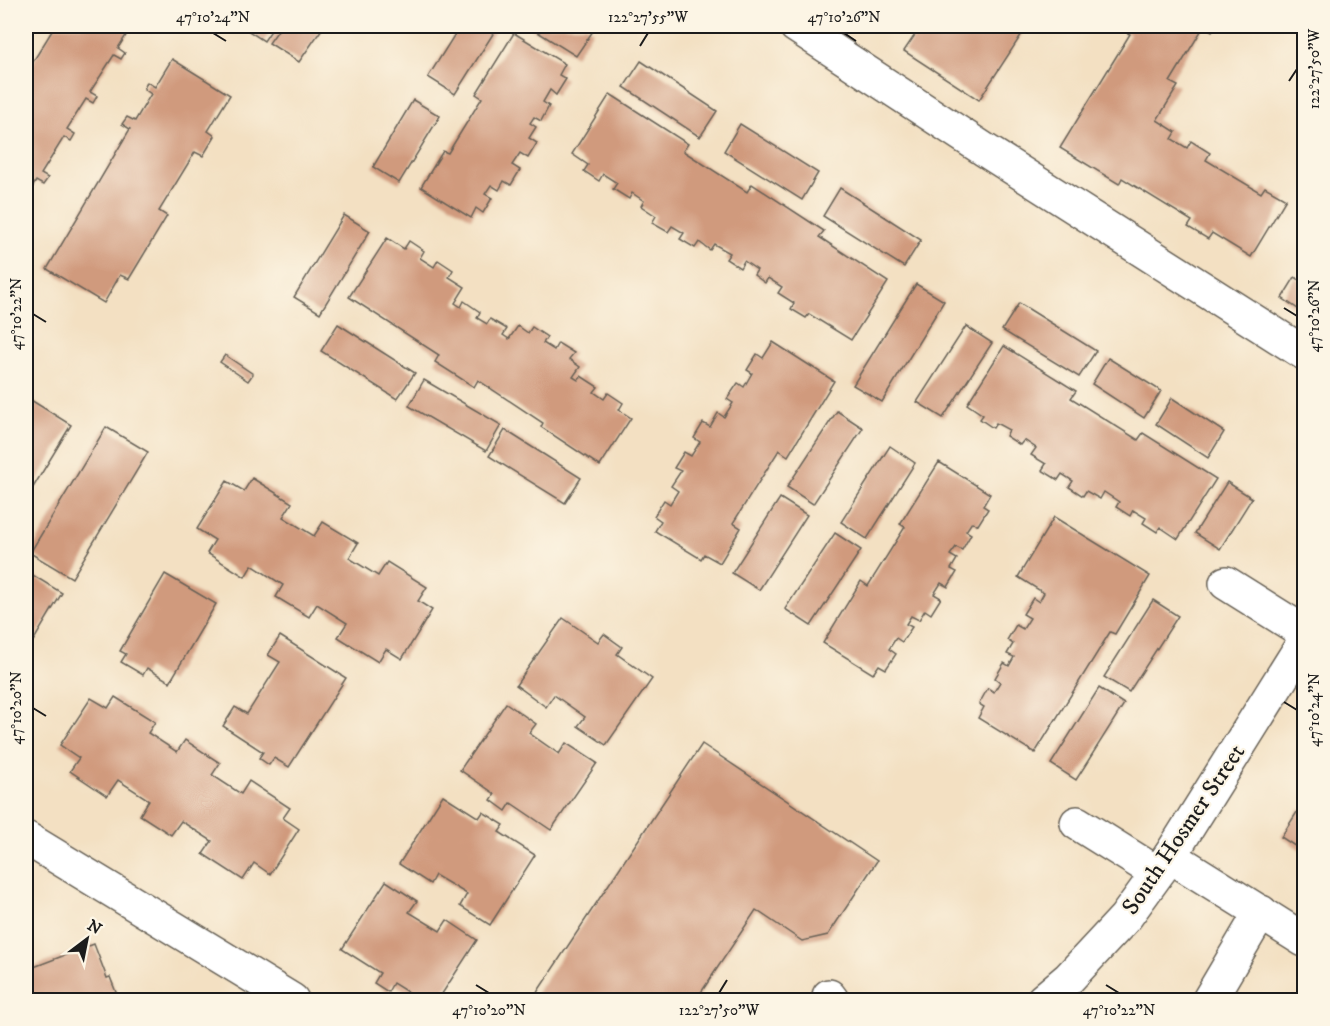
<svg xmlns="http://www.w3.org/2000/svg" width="1330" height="1026" viewBox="0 0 1330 1026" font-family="'IM FELL DW Pica',serif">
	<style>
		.building { fill: #d09a7d }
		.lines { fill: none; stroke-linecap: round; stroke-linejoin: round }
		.minor-casing { stroke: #676156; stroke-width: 36 }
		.major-casing { stroke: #676156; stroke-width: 36 }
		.minor { stroke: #fff; stroke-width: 33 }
		.major { stroke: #fff; stroke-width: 33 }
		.ticks { fill: none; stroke: #1c1c1c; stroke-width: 2 }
		.labels { text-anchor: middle; stroke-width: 4.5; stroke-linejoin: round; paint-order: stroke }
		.street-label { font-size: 24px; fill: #1c1c1c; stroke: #fcf5e5 }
		.neatline { fill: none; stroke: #1c1c1c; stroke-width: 2 }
		.ticks-label { font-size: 15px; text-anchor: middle; fill: #1c1c1c }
	</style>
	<rect width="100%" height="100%" fill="#fcf5e5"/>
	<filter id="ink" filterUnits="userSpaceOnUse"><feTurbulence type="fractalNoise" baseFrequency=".0167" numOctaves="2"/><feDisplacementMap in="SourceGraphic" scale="12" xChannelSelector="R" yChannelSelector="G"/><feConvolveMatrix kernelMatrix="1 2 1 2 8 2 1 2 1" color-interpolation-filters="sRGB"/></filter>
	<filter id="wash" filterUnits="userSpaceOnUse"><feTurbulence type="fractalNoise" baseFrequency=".008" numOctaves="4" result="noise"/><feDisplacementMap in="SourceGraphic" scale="24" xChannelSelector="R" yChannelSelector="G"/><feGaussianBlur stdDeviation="1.35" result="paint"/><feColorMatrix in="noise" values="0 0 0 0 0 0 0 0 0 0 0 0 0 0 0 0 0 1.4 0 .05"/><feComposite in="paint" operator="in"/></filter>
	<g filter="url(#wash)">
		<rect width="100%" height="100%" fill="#f3e0c2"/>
		<g id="blocks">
			<!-- building -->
			<g class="building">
				<polygon points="55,26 132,26 118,48 125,53 121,59 114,55 90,92 97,96 93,103 86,99 67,129 75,134 71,141 64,137 41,174 48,178 43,185 36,181 26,198 26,73"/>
				<polygon points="241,26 274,26 264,41"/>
				<polygon points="281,26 324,26 299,62 269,43"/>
				<polygon points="460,26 498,26 455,94 428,77"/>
				<polygon points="528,26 585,26 593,31 576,56"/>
				<polygon points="921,26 1027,26 979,100 904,51"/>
				<polygon points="1129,26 1216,26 1212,31 1204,26 1170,82 1178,86 1157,120 1176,132 1172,139 1187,148 1191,141 1210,153 1206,160 1261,193 1265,187 1286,199 1251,257 1212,233 1208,239 1188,227 1192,221 1122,178 1119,184 1060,148 1130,34 1125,32"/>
				<polygon points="514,33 565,64 559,75 566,79 556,95 550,90 543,102 549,106 541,121 534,117 530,123 536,127 529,138 537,143 528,158 520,153 512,165 520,170 511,185 504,181 499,190 491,185 485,194 492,198 483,213 476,208 471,218 421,187 443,151 448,153 482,98 476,94"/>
				<polygon points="172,59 230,95 208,131 215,136 203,156 195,152 159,211 167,216 129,279 120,275 104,303 47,269 130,129 122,124 127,117 135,121 151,94 144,89 147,82 155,87"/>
				<polygon points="641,61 717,111 700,137 624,87"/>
				<polygon points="610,94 688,144 683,151 747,192 752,184 824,231 819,237 888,282 851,340 809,314 806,318 791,309 794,303 778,293 782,287 768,278 765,283 754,275 757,270 744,261 740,268 726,259 730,253 714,244 710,250 699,242 695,248 680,239 684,233 672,226 668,232 652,223 656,216 641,206 644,201 632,193 629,199 613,189 617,183 603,174 599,181 584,171 588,165 572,154"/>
				<polygon points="413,100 440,116 399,183 373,167"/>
				<polygon points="740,124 818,173 802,200 724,151"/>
				<polygon points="840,188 921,240 904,267 823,216"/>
				<polygon points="344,215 370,231 320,313 294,297"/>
				<polygon points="387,238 404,249 409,241 424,251 420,258 434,267 438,260 453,270 449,277 465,287 455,303 461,307 464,301 480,312 477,318 487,324 490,319 507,329 503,335 509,339 518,326 528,333 532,327 547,337 543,343 554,350 558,343 574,353 569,359 580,367 573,377 578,380 581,376 598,387 594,392 604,399 608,393 623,403 619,410 631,418 600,466 541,427 543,423 478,380 474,387 435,362 439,355 349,297"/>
				<polygon points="1304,276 1304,313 1282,298 1295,277 1301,281"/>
				<polygon points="916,284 944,301 882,402 853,385"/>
				<polygon points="1019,303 1096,351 1079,377 1002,330"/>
				<polygon points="338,324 415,373 397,399 321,351"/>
				<polygon points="966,326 992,343 943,418 917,402"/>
				<polygon points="773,342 834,381 788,456 779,450 733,523 741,528 720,563 704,554 701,559 655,531 661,521 654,516 664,500 670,504 678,491 671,486 681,471 674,468 684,452 691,456 700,442 694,438 703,423 710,427 718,413 724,417 733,403 727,399 738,383 744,387 752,373 747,370 757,354 763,358"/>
				<polygon points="1004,346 1076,391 1071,398 1138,440 1143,433 1216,479 1178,539 1160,527 1157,532 1143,523 1146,518 1133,510 1130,516 1116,507 1119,502 1104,492 1100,499 1086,491 1083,496 1069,487 1073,481 1062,474 1058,480 1042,470 1046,464 1031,455 1036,448 1024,440 1020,445 1006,436 1009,430 996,423 993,428 980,419 983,415 967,404"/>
				<polygon points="225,355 253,374 248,381 220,362"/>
				<polygon points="1108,358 1161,391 1144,418 1092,384"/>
				<polygon points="424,380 501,425 486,451 409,406"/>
				<polygon points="26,397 71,425 26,499"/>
				<polygon points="1172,398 1224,432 1208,458 1156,424"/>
				<polygon points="837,411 863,428 813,504 787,487"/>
				<polygon points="106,427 148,452 72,578 30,553"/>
				<polygon points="505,430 581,478 565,503 489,456"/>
				<polygon points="890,446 915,463 867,539 841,522"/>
				<polygon points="939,462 990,494 983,506 988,509 978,525 972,522 966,531 971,534 962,550 956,547 950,555 957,559 951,569 957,572 948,587 941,583 934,594 941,598 931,614 925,610 919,620 911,616 906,624 912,627 902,642 896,638 889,649 896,654 886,669 879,665 873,674 823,643 861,581 868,586 905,527 900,524"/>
				<polygon points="252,478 292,503 283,517 314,536 323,522 358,543 349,558 378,576 387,562 427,587 418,601 432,610 402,659 386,649 378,662 338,637 347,623 317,604 309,617 276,597 283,585 252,565 245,577 207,553 215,540 197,529 227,481 244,491"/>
				<polygon points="1227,482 1252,498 1220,549 1195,533"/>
				<polygon points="780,498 807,515 759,590 732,573"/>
				<polygon points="1054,517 1150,576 1115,634 1110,632 1035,753 978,718 984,707 979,704 988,688 994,692 1000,682 995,678 1004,663 1009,666 1014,657 1007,654 1013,644 1007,640 1016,625 1023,629 1030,618 1023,614 1033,598 1039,602 1044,593 1018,577"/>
				<polygon points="835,533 861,550 811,626 785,609"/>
				<polygon points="26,571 62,593 26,653"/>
				<polygon points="165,574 216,604 170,682 147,668 143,675 121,662 126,654 120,651"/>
				<polygon points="1153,600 1178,616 1129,692 1104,677"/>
				<polygon points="563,618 598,642 604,634 622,647 617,654 652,679 606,745 578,726 585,717 554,695 546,707 516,685"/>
				<polygon points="280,636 346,678 289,767 274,758 269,765 259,758 263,752 223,726 235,707 247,714 280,662 268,655"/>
				<polygon points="1099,688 1124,704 1076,780 1051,764"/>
				<polygon points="115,697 155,722 148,733 177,752 185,740 220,763 212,775 241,794 249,781 290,808 283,818 299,829 270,874 254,863 243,880 203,854 212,841 181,821 171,835 140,815 149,800 118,780 107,796 70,771 79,758 60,745 91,698 108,708"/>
				<polygon points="506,703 536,724 529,733 559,754 566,743 597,763 551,830 511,803 506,811 491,800 495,794 460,770"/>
				<polygon points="702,744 877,861 828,935 802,941 756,910 696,1000 532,1000"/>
				<polygon points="443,795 479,818 483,812 504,825 499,832 535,855 490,925 460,906 467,894 435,875 430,884 399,864"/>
				<polygon points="1299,809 1304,812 1304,852 1281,837"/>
				<polygon points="386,881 417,901 409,912 440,931 447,920 477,940 438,1000 420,1000 393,983 388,992 374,983 380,973 342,949"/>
				<polygon points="94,944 107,978 110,977 119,1000 26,1000 26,970"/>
			</g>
		</g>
	</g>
	<g filter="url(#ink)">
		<use href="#blocks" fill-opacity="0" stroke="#676156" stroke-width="1.5"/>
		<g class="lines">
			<defs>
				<g id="minor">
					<polyline points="796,26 985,150 1304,353"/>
					<polyline points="1226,583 1304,632"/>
					<polyline points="1077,823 1157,873"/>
					<polyline points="26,838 292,1000"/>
					<polyline points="1170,856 1304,940"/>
					<polyline points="829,996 832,1000"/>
					<polyline points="1209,1000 1261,912"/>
				</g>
				<polyline id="major" points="1043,1000 1069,978 1125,918 1170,856 1304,642"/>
			</defs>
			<!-- minor casing -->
			<use href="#minor" class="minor-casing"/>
			<!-- major casing -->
			<use href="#major" class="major-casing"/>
			<!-- minor -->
			<use href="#minor" class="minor"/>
			<!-- major -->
			<use href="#major" class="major"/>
		</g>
	</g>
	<!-- ticks -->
	<path class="ticks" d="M213 33 226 41M844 33 856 41M640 46 648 33M1289 81 1297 69M1284 308 1297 316M33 314 46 322M1284 702 1297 710M33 708 46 716M476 985 489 993M1106 985 1119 993M719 993 727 980"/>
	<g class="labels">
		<!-- street labels -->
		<g class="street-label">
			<text transform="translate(1183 829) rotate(-56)" y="8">South Hosmer Street</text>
		</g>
	</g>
	<!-- margin -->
	<rect width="1330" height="1026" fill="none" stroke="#fcf5e5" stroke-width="66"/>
	<!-- north arrow -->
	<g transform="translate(87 939) rotate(32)" stroke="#fcf5e5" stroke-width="4.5" paint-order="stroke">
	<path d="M0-4.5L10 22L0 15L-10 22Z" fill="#1c1c1c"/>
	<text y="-9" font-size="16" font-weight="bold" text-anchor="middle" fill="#1c1c1c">N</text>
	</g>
	<rect x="33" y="33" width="1264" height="960" class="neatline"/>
	<g class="ticks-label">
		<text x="213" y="22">47°10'24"N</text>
		<text x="648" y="22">122°27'55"W</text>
		<text x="844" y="22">47°10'26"N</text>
		<text transform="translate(1314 69) rotate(-90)" y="5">122°27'50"W</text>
		<text transform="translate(16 314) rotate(-90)" y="5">47°10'22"N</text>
		<text transform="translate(1314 316) rotate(-90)" y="5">47°10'26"N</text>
		<text transform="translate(16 708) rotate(-90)" y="5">47°10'20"N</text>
		<text transform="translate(1314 710) rotate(-90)" y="5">47°10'24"N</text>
		<text x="489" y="1015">47°10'20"N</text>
		<text x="719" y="1015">122°27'50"W</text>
		<text x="1119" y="1015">47°10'22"N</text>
	</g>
</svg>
